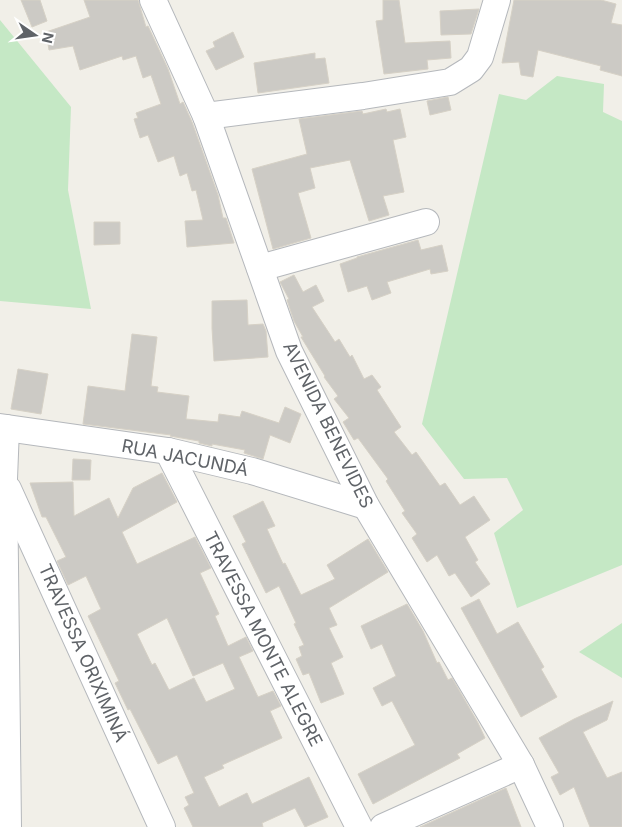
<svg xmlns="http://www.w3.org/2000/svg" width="622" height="827" viewBox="0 0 622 827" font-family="Inter,sans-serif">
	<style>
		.green { fill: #c5e8c5 }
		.building { fill: #cccac5; stroke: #d6d1c6; fill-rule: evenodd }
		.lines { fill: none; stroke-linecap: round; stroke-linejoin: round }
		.minor-casing { stroke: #b5b8bc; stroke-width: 28 }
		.minor { stroke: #fff; stroke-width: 26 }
		.labels { text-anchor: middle; stroke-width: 4; stroke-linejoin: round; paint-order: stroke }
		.street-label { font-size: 18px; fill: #5f6368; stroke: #fff }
	</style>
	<rect width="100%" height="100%" fill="#f1efe8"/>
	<!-- green -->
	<g class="green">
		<polygon points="0,20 71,107 68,190 91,309 0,301"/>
		<polygon points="557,76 604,84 603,112 622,121 622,565 517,608 494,533 523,510 507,478 464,479 422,424 499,94 526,100"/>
		<polygon points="622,623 622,678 579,652"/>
	</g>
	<!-- building -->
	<g class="building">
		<polygon points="21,0 40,0 47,21 32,27"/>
		<polygon points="84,0 138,0 146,27 148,26 168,69 180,104 183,102 192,122 218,195 223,218 226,218 234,243 187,247 185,221 203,220 196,190 192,191 187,173 180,176 174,156 158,162 148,135 140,138 134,119 138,118 136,113 161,104 151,75 143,78 136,56 123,60 122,56 80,70 73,46 49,50 46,32 90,17"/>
		<polygon points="383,0 399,0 405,43 450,41 451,58 427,60 428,69 384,74 376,21 383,20"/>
		<polygon points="514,0 601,0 616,4 611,23 622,25 622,76 600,70 601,66 538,50 533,77 521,75 519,62 502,63"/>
		<polygon points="479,9 471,34 441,35 440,11"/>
		<polygon points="233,32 244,57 216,70 206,51 215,47 213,42"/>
		<polygon points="315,53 315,59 325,58 329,83 258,93 254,63"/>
		<polygon points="448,97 451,110 430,115 427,101"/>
		<polygon points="386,109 387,112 400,109 406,137 393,140 404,192 383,196 389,215 369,221 350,160 310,168 315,188 298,193 311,238 273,249 252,169 307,154 299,119 362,111 363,114"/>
		<polygon points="94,222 120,222 120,244 94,245"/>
		<polygon points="418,240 421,250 442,245 448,271 431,274 430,269 387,282 391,293 372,300 367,286 348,292 340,264 357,258 357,257"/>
		<polygon points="294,275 303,292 316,285 324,301 312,307 335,342 339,339 350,357 352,355 364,379 372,375 381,387 377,390 401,427 394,432 412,455 416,452 440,486 445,483 460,505 474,496 490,520 465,537 478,560 475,562 490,584 471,597 455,573 449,576 437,555 427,562 412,538 417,534 402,513 405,511 386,481 388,479 358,438 354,440 343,422 349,418 334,399 338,396 324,377 325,376 301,337 303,337 294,321 287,300 289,299 280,282"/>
		<polygon points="247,300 248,325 263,324 266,331 268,357 214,361 212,328 212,301"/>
		<polygon points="132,334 157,337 151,386 158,387 157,392 189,396 186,419 218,422 219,414 240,417 242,411 279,423 285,407 301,414 290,443 270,435 263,459 244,453 245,450 212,444 212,446 199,443 199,441 170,436 171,435 83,424 88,386 125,391"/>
		<polygon points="18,369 48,374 41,414 11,409"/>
		<polygon points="73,459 91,460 90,480 72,480"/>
		<path d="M162 473 177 502 122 532 137 564 195 537 211 568 200 573 219 614 215 616 228 646 246 637 253 651 239 657 258 697 273 691 281 706 270 711 282 738 222 765 224 768 204 777 219 807 247 793 252 804 309 777 328 817 305 827 295 808 262 823 263 827H193L184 808 189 805 185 797 194 793 177 755 158 764 130 709 128 710 115 683 119 681 88 616 101 609 86 576 68 585 57 561 66 557 46 517H42L30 483 73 482 74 516 109 498 118 518 133 488ZM167 618 193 676 223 663 235 689 206 702 194 678 169 690 155 663 152 665 137 634Z"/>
		<polygon points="263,501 275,526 267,529 283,564 285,563 301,595 335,579 327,565 368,539 388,572 329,608 337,625 329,628 343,657 331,663 344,694 321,703 309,673 303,675 296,659 302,656 299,647 304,645 294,624 296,623 279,586 266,593 242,544 246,542 233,516"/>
		<polygon points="479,599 497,634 518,622 544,667 541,669 557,697 521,717 461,608"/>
		<polygon points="407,604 423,631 437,663 439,662 448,680 452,678 478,723 485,738 457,754 460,758 373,804 358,774 415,745 392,701 382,706 373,688 396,676 382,644 371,649 361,626"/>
		<polygon points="613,701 607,720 583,732 607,778 622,772 622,827 590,827 574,787 560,795 551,777 559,773 539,738 574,719"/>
		<polygon points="506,788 521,827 420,827"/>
	</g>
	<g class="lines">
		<defs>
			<g id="minor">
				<polyline points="153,0 206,116 289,351 366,506 521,765 550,827"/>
				<polyline points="206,116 363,96 450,82 471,69 480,57 497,0"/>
				<polyline points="260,268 426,222"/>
				<polyline points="0,427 168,451 252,471 366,506"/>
				<polyline points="6,428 4,479 8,827"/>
				<polyline points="168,451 359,827"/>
				<polyline points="8,489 162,827"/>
				<polyline points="383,827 521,765"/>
			</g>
		</defs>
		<!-- minor casing -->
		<use href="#minor" class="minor-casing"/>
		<!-- minor -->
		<use href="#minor" class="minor"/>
	</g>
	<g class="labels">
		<!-- street labels -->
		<g class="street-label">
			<text transform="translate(328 425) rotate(64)" y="6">AVENIDA BENEVIDES</text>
			<text transform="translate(185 458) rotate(11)" y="6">RUA JACUNDÁ</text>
			<text transform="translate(263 639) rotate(63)" y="6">TRAVESSA MONTE ALEGRE</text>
			<text transform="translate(83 653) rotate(66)" y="6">TRAVESSA ORIXIMINÁ</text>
		</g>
	</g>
	<!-- north arrow -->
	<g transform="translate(35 35) rotate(103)" stroke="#ffffff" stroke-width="4" paint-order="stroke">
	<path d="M0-4L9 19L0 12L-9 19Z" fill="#5f6368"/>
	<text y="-8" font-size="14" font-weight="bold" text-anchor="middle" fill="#5f6368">N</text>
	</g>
</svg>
